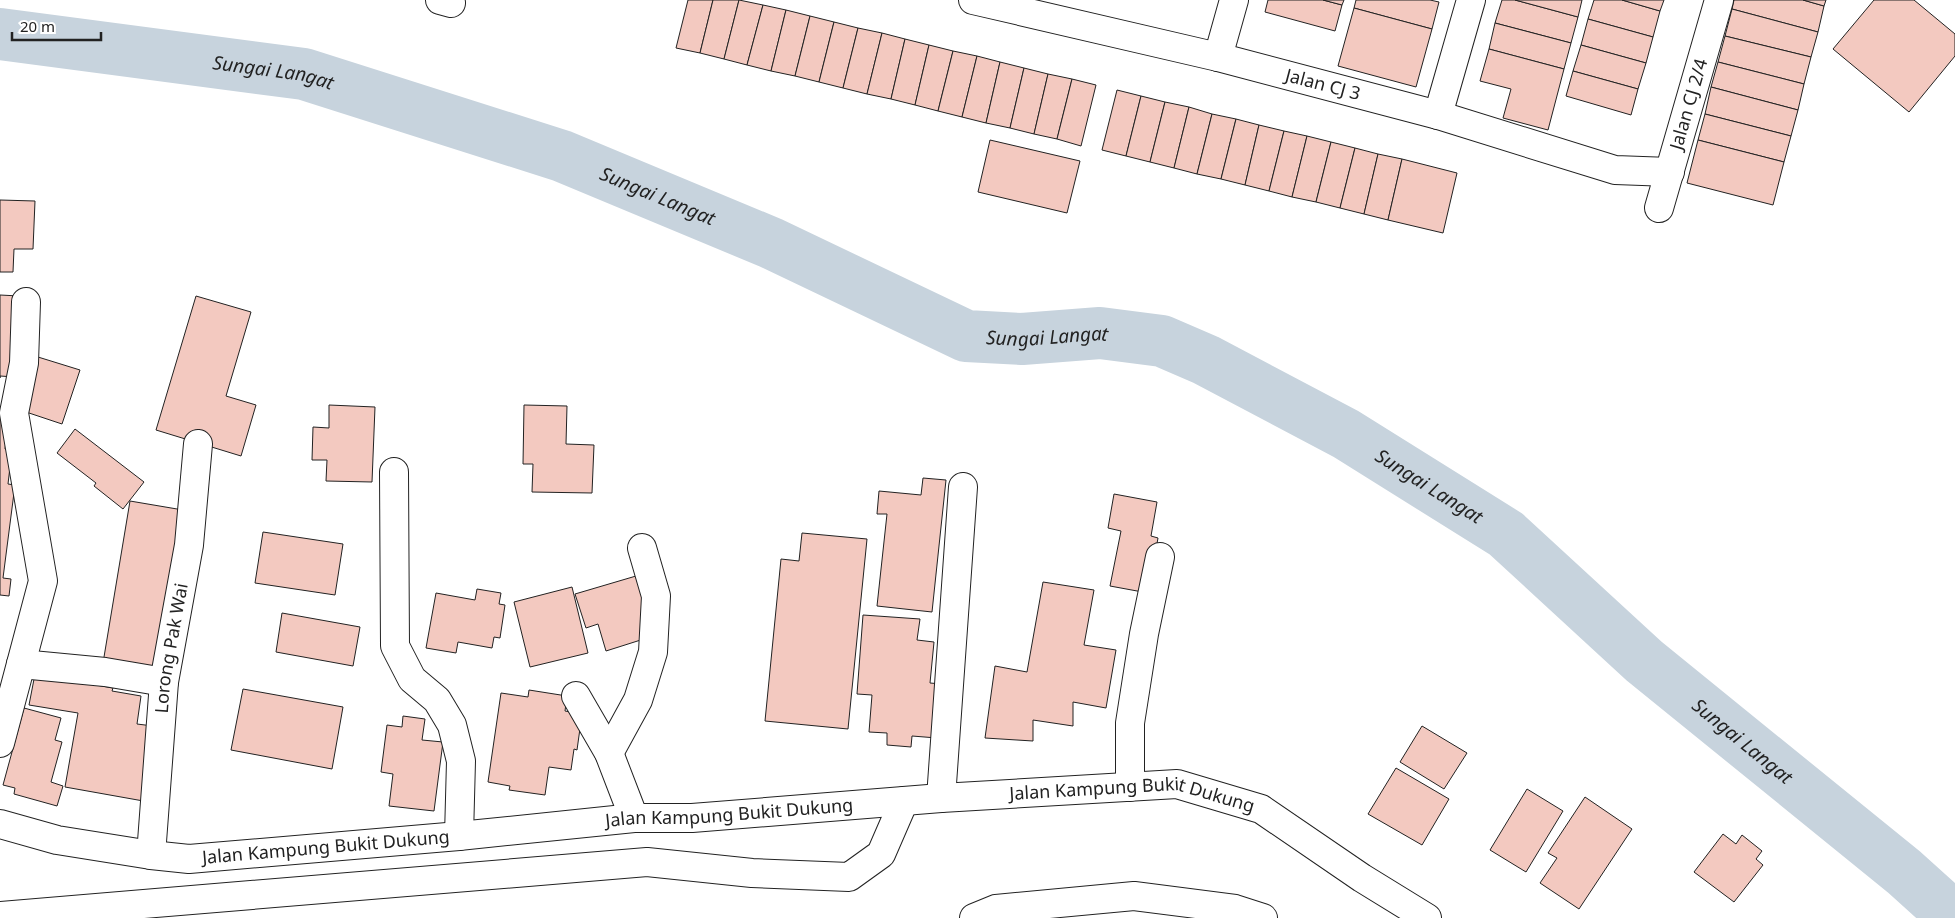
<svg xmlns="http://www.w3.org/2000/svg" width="1955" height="918" viewBox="0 0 1955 918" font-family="'Noto Sans',sans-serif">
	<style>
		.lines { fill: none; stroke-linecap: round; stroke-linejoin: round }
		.river { stroke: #c7d3dd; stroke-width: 52 }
		.building { fill: #f3c9c0; stroke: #222 }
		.minor-casing { stroke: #222; stroke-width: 30 }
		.highway-casing { stroke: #222; stroke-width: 30 }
		.minor { stroke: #fff; stroke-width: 28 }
		.highway { stroke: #fff; stroke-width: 28 }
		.labels { text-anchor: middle; stroke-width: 4; stroke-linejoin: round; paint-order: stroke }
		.street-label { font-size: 18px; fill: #222; stroke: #fff }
		.water-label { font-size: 19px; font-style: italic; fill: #222; stroke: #fff }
	</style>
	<rect width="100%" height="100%" fill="#fff"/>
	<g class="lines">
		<!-- river -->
		<path class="river" id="s1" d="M0 34 304 74 562 156 771 243 966 336 1022 339 1100 333 1162 341 1206 360 1346 434 1506 534 1644 661 1904 872 1955 918"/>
	</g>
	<!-- building -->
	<g class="building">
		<polygon points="688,0 713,0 700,53 676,48"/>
		<polygon points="713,0 739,0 724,59 700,53"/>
		<polygon points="739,0 763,5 747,65 724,59"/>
		<polygon points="1268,0 1323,0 1342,5 1335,31 1265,12"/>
		<polygon points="1323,0 1344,0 1342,5"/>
		<polygon points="1356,0 1430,0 1439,2 1432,29 1354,8"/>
		<polygon points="1502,0 1515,0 1578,17 1571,43 1495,23"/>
		<polygon points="1515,0 1582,0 1578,17"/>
		<polygon points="1594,0 1622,0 1660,11 1653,37 1588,19"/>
		<polygon points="1622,0 1664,0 1660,11"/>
		<polygon points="1734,0 1803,0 1824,6 1818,32 1732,9"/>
		<polygon points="1803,0 1826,0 1824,6"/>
		<polygon points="1874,0 1914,0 1955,34 1955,56 1909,112 1833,49"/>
		<polygon points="763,5 786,10 771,71 747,65"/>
		<polygon points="1354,8 1432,29 1416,87 1338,66"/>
		<polygon points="1732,9 1818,32 1811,57 1725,36"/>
		<polygon points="786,10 810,16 795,76 771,71"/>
		<polygon points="810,16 834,22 819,82 795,76"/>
		<polygon points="1588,19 1653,37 1646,63 1581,45"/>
		<polygon points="834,22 858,28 843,88 819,82"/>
		<polygon points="1495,23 1571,43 1564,69 1489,49"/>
		<polygon points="858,28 882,33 867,94 843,88"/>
		<polygon points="882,33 905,39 891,99 867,94"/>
		<polygon points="1725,36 1811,57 1804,84 1718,62"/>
		<polygon points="905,39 929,45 915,105 891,99"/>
		<polygon points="929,45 953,51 938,111 915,105"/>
		<polygon points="1581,45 1646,63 1638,89 1573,71"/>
		<polygon points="1489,49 1564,69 1548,130 1503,118 1511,89 1480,81"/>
		<polygon points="953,51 977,56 962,117 938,111"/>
		<polygon points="977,56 1000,62 986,123 962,117"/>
		<polygon points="1000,62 1024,68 1010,128 986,123"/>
		<polygon points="1718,62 1804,84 1798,110 1711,87"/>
		<polygon points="1024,68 1048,74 1034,134 1010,128"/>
		<polygon points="1573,71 1638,89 1631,115 1566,96"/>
		<polygon points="1048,74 1072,79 1057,139 1034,134"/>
		<polygon points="1072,79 1096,85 1081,146 1057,139"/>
		<polygon points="1711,87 1798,110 1791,136 1705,114"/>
		<polygon points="1117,90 1141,96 1126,156 1102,150"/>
		<polygon points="1141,96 1165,102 1150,162 1126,156"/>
		<polygon points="1165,102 1189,107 1174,168 1150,162"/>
		<polygon points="1189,107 1212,114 1197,174 1174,168"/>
		<polygon points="1212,114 1236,119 1221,179 1197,174"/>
		<polygon points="1705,114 1791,136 1784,162 1698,140"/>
		<polygon points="1236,119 1259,125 1245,185 1221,179"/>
		<polygon points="1259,125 1284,131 1269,191 1245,185"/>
		<polygon points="1284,131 1307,136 1292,197 1269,191"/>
		<polygon points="1307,136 1331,142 1316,202 1292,197"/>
		<polygon points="990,140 1080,161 1067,213 978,192"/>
		<polygon points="1698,140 1784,162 1773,205 1687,183"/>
		<polygon points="1331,142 1355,148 1340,208 1316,202"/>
		<polygon points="1355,148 1378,154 1364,214 1340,208"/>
		<polygon points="1378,154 1402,159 1388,220 1364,214"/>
		<polygon points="1402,159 1457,173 1443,233 1388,220"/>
		<polygon points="0,200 35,201 33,249 14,249 13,272 0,272"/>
		<polygon points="0,295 19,296 15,377 0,376 0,378"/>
		<polygon points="196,296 251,312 226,396 256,405 241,456 156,430"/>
		<polygon points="38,357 80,370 62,424 20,410"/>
		<polygon points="329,405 375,407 372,482 326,481 327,460 312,460 313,427 329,428"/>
		<polygon points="524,405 567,406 566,444 594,445 592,493 532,492 533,464 523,464"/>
		<polygon points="0,414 9,415 5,449 12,450 8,484 15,485 3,578 11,579 9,596 0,595"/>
		<polygon points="75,429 144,482 123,509 94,486 96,483 57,453"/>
		<polygon points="923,478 946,480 932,612 877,606 887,514 877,514 879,491 921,495"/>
		<polygon points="1114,494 1157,502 1151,536 1158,538 1148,593 1110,586 1121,531 1108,528"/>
		<polygon points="130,501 183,510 156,677 102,669"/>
		<polygon points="263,532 343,544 335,595 255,583"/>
		<polygon points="802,533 867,539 848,729 765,721 781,559 799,561"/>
		<polygon points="636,576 648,614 641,616 647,638 606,651 598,624 586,628 575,594"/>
		<polygon points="1043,582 1094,590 1084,645 1116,650 1106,708 1073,702 1073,726 1033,720 1033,741 985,738 995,666 1027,672"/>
		<polygon points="572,587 588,653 530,667 514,602"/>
		<polygon points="477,589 501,593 499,604 505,605 500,638 494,637 492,648 458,642 456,653 426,648 436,593 475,600"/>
		<polygon points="282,613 360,627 353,666 276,652"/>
		<polygon points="863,615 920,619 917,640 934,642 930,683 942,684 937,738 912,736 911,747 887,745 887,733 869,732 872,695 857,694"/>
		<polygon points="35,674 113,688 112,691 141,696 137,724 153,726 149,802 65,787 78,713 29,705"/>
		<polygon points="243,689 343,707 332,769 231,750"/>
		<polygon points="529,690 567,696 565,711 582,714 577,750 574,749 571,770 549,767 545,795 509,790 510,786 488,782 501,693 528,697"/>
		<polygon points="24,708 61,718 55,740 62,742 51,782 63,786 57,806 14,794 15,788 3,785"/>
		<polygon points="403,716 425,719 422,740 443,742 434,811 389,806 393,774 381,772 387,725 402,727"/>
		<polygon points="1422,726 1467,753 1444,789 1400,762"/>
		<polygon points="1396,768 1449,799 1422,845 1368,814"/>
		<polygon points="1527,789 1563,811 1526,872 1490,850"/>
		<polygon points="1585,797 1632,829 1579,909 1540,883 1557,858 1548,853"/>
		<polygon points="1723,834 1736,844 1742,835 1762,851 1756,859 1763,865 1734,902 1694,872"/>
	</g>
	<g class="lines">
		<defs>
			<g id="minor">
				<polyline points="440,0 451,3"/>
				<path id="s2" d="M973 0 1218 57 1438 115 1615 170 1670 172"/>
				<polyline points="1218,57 1234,0"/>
				<polyline points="1438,115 1471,0"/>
				<path id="s3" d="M1659 208 1719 0"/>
				<polyline points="394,472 395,646 412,679 437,700 452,725 461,761 459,836"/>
				<polyline points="21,664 105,672 164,682"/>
				<polyline points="576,696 609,753 634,818"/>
				<polyline points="0,743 43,581 14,413 24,363 26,302"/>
				<polyline points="609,753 638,700 653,652 656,596 642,548"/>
				<polyline points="1130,787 1130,723 1144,634 1160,557"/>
				<polyline points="941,798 963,487"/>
				<path id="s4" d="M0 824 57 840 151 855 189 859 459 836 634 818H692L941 798 1177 784 1261 809 1362 878 1427 918"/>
				<path id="s5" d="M151 855 164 682 189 545 198 444"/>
			</g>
			<g id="highway">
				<polyline points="0,916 647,862 752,873 849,877 881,854 904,801"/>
				<polyline points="974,918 996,909 1134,896 1235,909 1263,918"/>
			</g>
		</defs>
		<!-- minor casing -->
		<use href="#minor" class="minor-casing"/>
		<!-- highway casing -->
		<use href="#highway" class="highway-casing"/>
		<!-- minor -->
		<use href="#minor" class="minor"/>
		<!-- highway -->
		<use href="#highway" class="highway"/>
	</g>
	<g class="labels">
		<!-- street labels -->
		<g class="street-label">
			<text dy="6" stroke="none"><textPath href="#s2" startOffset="360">Jalan CJ 3</textPath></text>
			<text dy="6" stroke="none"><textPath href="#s3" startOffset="108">Jalan CJ 2/4</textPath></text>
			<text dy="6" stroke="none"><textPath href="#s5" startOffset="208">Lorong Pak Wai</textPath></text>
			<text dy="6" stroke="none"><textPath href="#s4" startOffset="1140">Jalan Kampung Bukit Dukung</textPath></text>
			<text dy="6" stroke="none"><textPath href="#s4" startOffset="735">Jalan Kampung Bukit Dukung</textPath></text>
			<text dy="6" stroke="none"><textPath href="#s4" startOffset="330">Jalan Kampung Bukit Dukung</textPath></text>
		</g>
		<!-- water labels -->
		<g class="water-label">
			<text dy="7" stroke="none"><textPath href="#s1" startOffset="276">Sungai Langat</textPath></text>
			<text dy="7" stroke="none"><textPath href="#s1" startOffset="681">Sungai Langat</textPath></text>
			<text dy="7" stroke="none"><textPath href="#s1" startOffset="1101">Sungai Langat</textPath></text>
			<text dy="7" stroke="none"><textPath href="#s1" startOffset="1521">Sungai Langat</textPath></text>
			<text dy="7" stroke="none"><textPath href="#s1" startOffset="1926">Sungai Langat</textPath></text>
		</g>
	</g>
	<!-- scale -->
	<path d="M12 32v8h89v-8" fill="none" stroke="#222222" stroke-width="2.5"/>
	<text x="20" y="32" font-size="15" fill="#222222" stroke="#ffffff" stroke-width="4" paint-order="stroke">20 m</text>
</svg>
